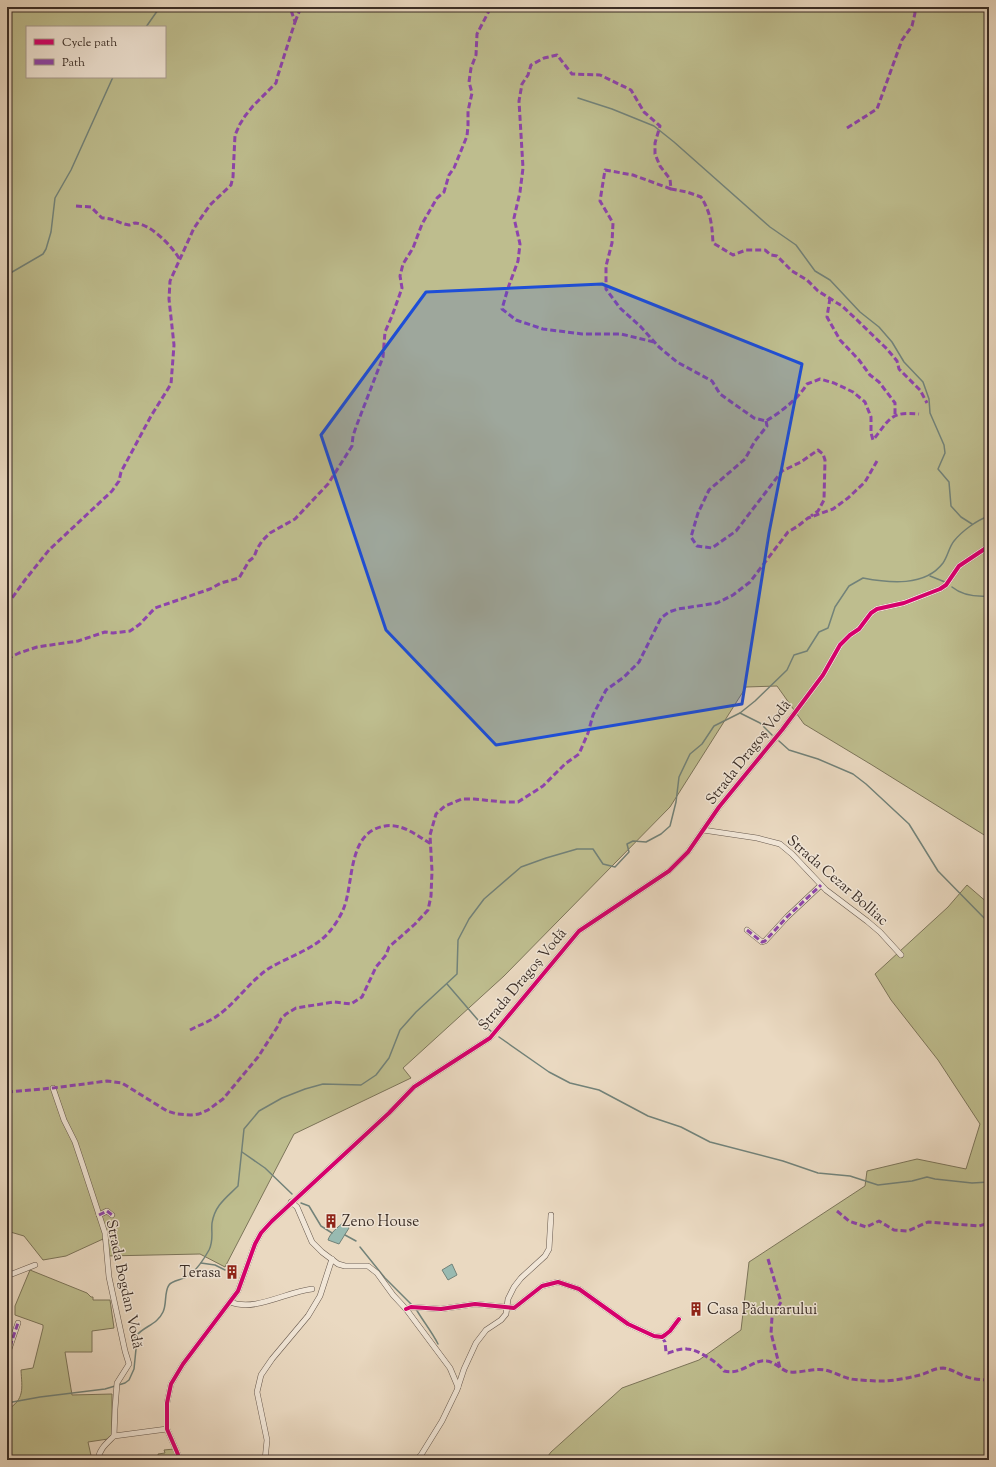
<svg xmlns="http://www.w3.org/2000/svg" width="996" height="1467" viewBox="0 0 996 1467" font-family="'Sorts Mill Goudy',serif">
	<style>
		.green { fill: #bebd8e; stroke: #7c755a; fill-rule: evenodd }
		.water { fill: #98bab1; stroke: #728279 }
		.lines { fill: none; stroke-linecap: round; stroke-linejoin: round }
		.stream { stroke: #728279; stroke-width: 1.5 }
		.minor-casing { stroke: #66584d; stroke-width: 6 }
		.minor { stroke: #f1e6d7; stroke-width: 5 }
		.quiet { stroke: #8e44ad; stroke-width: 3; stroke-dasharray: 6 3; stroke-linecap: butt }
		.cycleway-casing { stroke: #f1e6d7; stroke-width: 6 }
		.cycleway { stroke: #d6006c; stroke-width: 4 }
		.marked { fill: #1d4ed8; fill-opacity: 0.2; stroke: #1d4ed8; stroke-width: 3; stroke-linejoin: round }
		.labels { text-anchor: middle; stroke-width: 3; stroke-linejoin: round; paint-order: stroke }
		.street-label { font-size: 15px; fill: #3a2d26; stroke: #f1e6d7 }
		.poi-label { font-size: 15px; fill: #3a2d26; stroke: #f1e6d7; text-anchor: start }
	</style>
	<rect width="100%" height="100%" fill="#ead9c1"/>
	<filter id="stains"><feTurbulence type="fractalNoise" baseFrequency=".005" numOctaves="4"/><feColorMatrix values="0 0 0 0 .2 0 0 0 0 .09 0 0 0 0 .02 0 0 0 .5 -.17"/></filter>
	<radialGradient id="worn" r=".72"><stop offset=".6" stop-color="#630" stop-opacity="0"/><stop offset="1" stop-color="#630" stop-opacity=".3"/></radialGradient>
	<!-- green -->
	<g class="green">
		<path d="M7 7H989V838L872 765 804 724 777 686 746 687 670 807 504 976 403 1068 411 1078 294 1134 225 1267 200 1254 106 1256 103 1239 66 1256 43 1260 24 1236 7 1231ZM27 27H165V77H27Z"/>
		<polygon points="967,885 989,904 989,1460 545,1460 551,1452 622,1388 699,1360 741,1330 749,1262 865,1186 867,1171 917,1159 966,1169 980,1124 938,1060 891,1000 875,974 948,907"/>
		<path d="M30 1270 87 1293 91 1297H93V1300H110L114 1328 92 1331V1352H65L72 1395 112 1394V1434L108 1439 88 1442 92 1460H7V1410C25 1399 22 1389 21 1370L33 1368 43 1328V1325L15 1315V1306Z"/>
		<polygon points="174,1449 178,1460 159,1460 158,1454 165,1453 164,1450"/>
	</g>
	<!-- water -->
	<g class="water">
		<path d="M344 1222 349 1228 339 1244 328 1240C330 1233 338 1227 344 1222Z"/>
		<polygon points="452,1264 457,1275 448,1280 442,1270"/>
	</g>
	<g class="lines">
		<!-- stream -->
		<g class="stream">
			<polyline points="146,27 160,7"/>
			<polyline points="578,98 612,109 654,126 674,142 770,227 796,245 815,271 830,280 860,312 879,327 892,342 904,362 923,382 929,399 930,413 944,445 945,453 938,469 949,482 951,506 961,517 972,524"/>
			<polyline points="7,275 43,254 46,249 51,232 55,198 71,170 113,77"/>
			<polyline points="930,576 945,582"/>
			<path d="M952 587C963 596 976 597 989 596"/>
			<polyline points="740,713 760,723 772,735"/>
			<polyline points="779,741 789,750 818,759 853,774 866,784 909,824 938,871 989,923"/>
			<polyline points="447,984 478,1020 492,1032"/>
			<polyline points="499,1037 549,1072 570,1083 599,1090 648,1116 681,1127 710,1142 783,1161 818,1173 850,1176 878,1185 912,1181 927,1177 935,1179 972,1183 989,1182"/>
			<polyline points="242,1152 265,1168 292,1194"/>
			<polyline points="301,1203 309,1206 321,1226 332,1233"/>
			<polyline points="345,1235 356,1241"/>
			<polyline points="360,1247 385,1278 412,1305"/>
			<polyline points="201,1263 215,1265 225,1270"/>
			<path d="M416 1309C423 1321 432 1332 438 1344"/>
			<path d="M7 1403 40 1397 105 1389 125 1383 129 1380 134 1369 136 1349 134 1339 136 1336C144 1326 157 1325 163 1312 167 1304 164 1292 169 1285 172 1280 183 1280 188 1276 197 1270 204 1259 209 1250 214 1240 211 1233 212 1223 215 1205 226 1198 238 1186L244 1129 259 1111 282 1098 305 1089 323 1084 361 1085 376 1075 389 1058 400 1030 416 1012 457 974 458 940 469 919 484 899 521 867 546 858 577 849H593L603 864 615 867 629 852 627 844 633 841 646 842 661 834 670 826 676 802 679 777 690 754 702 744 714 726 740 713 755 701 787 670 794 655 807 651 819 632 828 628 835 607 849 586 863 578C889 583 925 587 943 563 948 556 949 547 954 541 962 531 977 520 989 516"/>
		</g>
		<defs>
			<g id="minor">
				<polyline points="703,830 757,838 780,844 792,854 826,890 867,921 880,932 901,955"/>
				<polyline points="747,930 762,942 765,941 787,917 821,885"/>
				<path d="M53 1088 64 1120 75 1142 84 1169 105 1233 109 1277 125 1351 129 1364 117 1383 115 1409 114 1436C107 1443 99 1449 98 1460"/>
				<polyline points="291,1202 297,1207 312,1242 322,1252 338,1264 345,1266 368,1266 377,1273 393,1295 406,1309 450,1368 458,1387"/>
				<polyline points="99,1215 107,1211 112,1215"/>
				<polyline points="7,1276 35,1265"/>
				<path d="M230 1302C255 1312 286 1292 312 1289"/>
				<polyline points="406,1309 411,1307 441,1309 475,1304 514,1308 542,1286 558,1282 579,1289 628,1324 654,1336 662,1337 665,1335 670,1331 679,1319"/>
				<polyline points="7,1355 18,1323"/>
				<polyline points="114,1436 167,1429"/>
				<polyline points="180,1460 177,1452 167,1429 167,1403 171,1384 183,1364 238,1291 255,1244 261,1233 272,1221 389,1113 414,1087 490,1038 579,931 669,871 688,852 719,807 782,730 823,675 840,645 850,635 859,629 871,613 877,609 904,603 940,589 946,585 959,566 989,546"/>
				<polyline points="265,1460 267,1440 257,1392 261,1375 272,1359 308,1316 320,1296 332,1259"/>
				<polyline points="416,1460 421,1455 442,1421 457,1390 464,1369 476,1343 486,1330 501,1320 506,1314 508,1299 514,1287 521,1278 545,1256 549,1249 551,1215"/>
			</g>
		</defs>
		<!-- minor casing -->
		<use href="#minor" class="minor-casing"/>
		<!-- minor -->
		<use href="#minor" class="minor"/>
		<!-- quiet -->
		<g class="quiet">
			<polyline points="295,22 301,7"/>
			<polyline points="847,128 877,109 902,40 912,26 915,13 914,7"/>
			<path d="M671 189 633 175 605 170 600 201 613 223 612 243 606 266V289L620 308 640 326 659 347 677 362 712 381 720 394 754 418 766 421C781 412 798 399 807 384L820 379 834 383 853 392 865 402 871 417V433L873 440C890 419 890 411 919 414"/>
			<path d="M76 206 91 207 102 218C114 218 120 224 129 225 131 225 133 223 135 223 151 224 173 247 180 260"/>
			<polyline points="830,298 827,317 840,340 859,360 870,375 879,382 895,403 895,415"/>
			<path d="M654 342 621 334H582L543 329 516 320 502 309 508 288 518 261 520 244 514 218 520 192 523 168 519 101 522 84 528 75 531 65 544 58 557 55 572 74 600 75 631 90 644 112 660 126 655 143V154L660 166 670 179 671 189 687 192 701 197C711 213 712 225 713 243L733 255 746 250H765L771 255 777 256 792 271 807 280 818 291 842 306 856 319 887 349 897 361 899 369 920 390 927 403"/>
			<polyline points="766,421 767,426 755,441 745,459 709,490 698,513 691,537 697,546 712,548 736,531 782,471 801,462 818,450 823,454 825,460 824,500 818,511 811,516"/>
			<polyline points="7,605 25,580 49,550 112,491 119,481 121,472 151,416 171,384 174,345 169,299 170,281 194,228 210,205 231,185 233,177 235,135 240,124 245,116 253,106 276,83 278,75 295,22 290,7"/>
			<polyline points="7,659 19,653 37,647 78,641 105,632 113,633 130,631 140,624 155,608 210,589 221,583 239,578 249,561 254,557 257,549 262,541 270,533 295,519 328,484 352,446 353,436 356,427 383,357 385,332 392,316 402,288 400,276 403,264 413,248 422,224 437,198 444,192 449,175 454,168 467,136 468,126 468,111 472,93 469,82 471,68 476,55 477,34 491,7"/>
			<polyline points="747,930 762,942 765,941 787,917 821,885"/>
			<path d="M190 1030C199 1025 209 1022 217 1016 236 1003 249 982 268 969 287 957 316 949 330 931 335 925 340 917 343 910 353 888 348 844 373 830 396 818 413 833 431 844"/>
			<polyline points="7,1092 53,1088 107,1081 122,1083 167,1111 177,1114 191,1115 199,1114 208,1110 223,1099 258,1057 278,1026 281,1019 286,1014 296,1008 334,1002 351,1004 362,997 376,967 386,955 389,947 415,924 428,910 431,896 432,871 430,835 436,814 445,806 462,799 474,799 503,802 518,802 543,786 565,764 579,754 588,733 593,715 606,690 624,677 639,662 661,618 669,612 678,609 717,603 733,595 750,582 788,532 798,526 808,518 833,509 848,498 865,482 877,461"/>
			<polyline points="837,1211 849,1221 866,1227 879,1221 894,1230 908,1231 928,1222 979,1226 989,1223"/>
			<polyline points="99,1215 107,1211 112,1215"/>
			<polyline points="768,1259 781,1302 772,1317 771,1333 780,1368"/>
			<path d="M662 1337 665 1342 666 1352 668 1353C674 1351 681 1348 687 1349 697 1349 719 1363 724 1371 742 1376 754 1358 767 1361 775 1362 781 1370 789 1372 801 1373 813 1368 825 1370 834 1372 842 1377 851 1379 856 1380 875 1381 881 1381 894 1381 908 1378 920 1375 928 1373 934 1368 943 1368 951 1369 955 1372 962 1375 971 1379 980 1380 989 1380"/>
			<polyline points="7,1355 18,1323"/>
		</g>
		<defs>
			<g id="cycleway">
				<polyline points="406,1309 411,1307 441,1309 475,1304 514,1308 542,1286 558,1282 579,1289 628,1324 654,1336 662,1337 665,1335 670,1331 679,1319"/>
				<polyline points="180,1460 177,1452 167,1429 167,1403 171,1384 183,1364 238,1291 255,1244 261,1233 272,1221 389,1113 414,1087 490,1038 579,931 669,871 688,852 719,807 782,730 823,675 840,645 850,635 859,629 871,613 877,609 904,603 940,589 946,585 959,566 989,546"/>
			</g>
		</defs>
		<!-- cycleway casing -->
		<use href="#cycleway" class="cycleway-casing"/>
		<!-- cycleway -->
		<use href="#cycleway" class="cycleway"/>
	</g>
	<!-- marked area -->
	<path class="marked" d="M602 284 802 364 769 533 742 704 496 745 386 630 321 435 426 292Z"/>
	<!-- icons -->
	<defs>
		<symbol id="building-bare" viewBox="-9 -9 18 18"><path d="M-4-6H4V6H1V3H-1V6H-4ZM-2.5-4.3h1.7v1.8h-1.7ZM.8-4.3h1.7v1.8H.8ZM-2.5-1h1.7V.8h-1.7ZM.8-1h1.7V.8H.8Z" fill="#8f2418" stroke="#f1e6d7" stroke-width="2.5" paint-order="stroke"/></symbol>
	</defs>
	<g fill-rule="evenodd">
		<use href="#building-bare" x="321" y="1211" width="20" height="20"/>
		<use href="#building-bare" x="222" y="1262" width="20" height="20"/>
		<use href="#building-bare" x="686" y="1299" width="20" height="20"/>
	</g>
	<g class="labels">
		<!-- street labels -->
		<g class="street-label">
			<text transform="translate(748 752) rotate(-52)" y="5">Strada Dragoș Vodă</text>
			<text transform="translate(838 880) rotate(41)" y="5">Strada Cezar Bolliac</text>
			<text transform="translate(522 979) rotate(-50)" y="5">Strada Dragoș Vodă</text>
			<text transform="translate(125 1284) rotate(78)" y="5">Strada Bogdan Vodă</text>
		</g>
		<!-- poi labels -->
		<g class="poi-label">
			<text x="342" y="1226">Zeno House</text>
			<text x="221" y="1277" text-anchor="end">Terasa</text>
			<text x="707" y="1314">Casa Pădurarului</text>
		</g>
	</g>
	<!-- margin -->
	<rect width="996" height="1467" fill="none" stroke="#ead9c1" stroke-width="24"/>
	<rect x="8" y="8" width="980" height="1451" fill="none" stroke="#3a2d26" stroke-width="2"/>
	<rect x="12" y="12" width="972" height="1443" fill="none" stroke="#3a2d26"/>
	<!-- legend -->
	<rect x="26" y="26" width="140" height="52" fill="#f1e6d7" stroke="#a89c90"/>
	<rect x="34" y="39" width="20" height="6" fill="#d6006c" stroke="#a89c90"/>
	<text x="62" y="46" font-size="12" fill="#3a2d26">Cycle path</text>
	<rect x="34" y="59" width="20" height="6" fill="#8e44ad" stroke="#a89c90"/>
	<text x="62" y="66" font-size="12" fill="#3a2d26">Path</text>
	<rect width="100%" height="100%" filter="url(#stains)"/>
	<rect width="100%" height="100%" fill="url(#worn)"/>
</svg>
